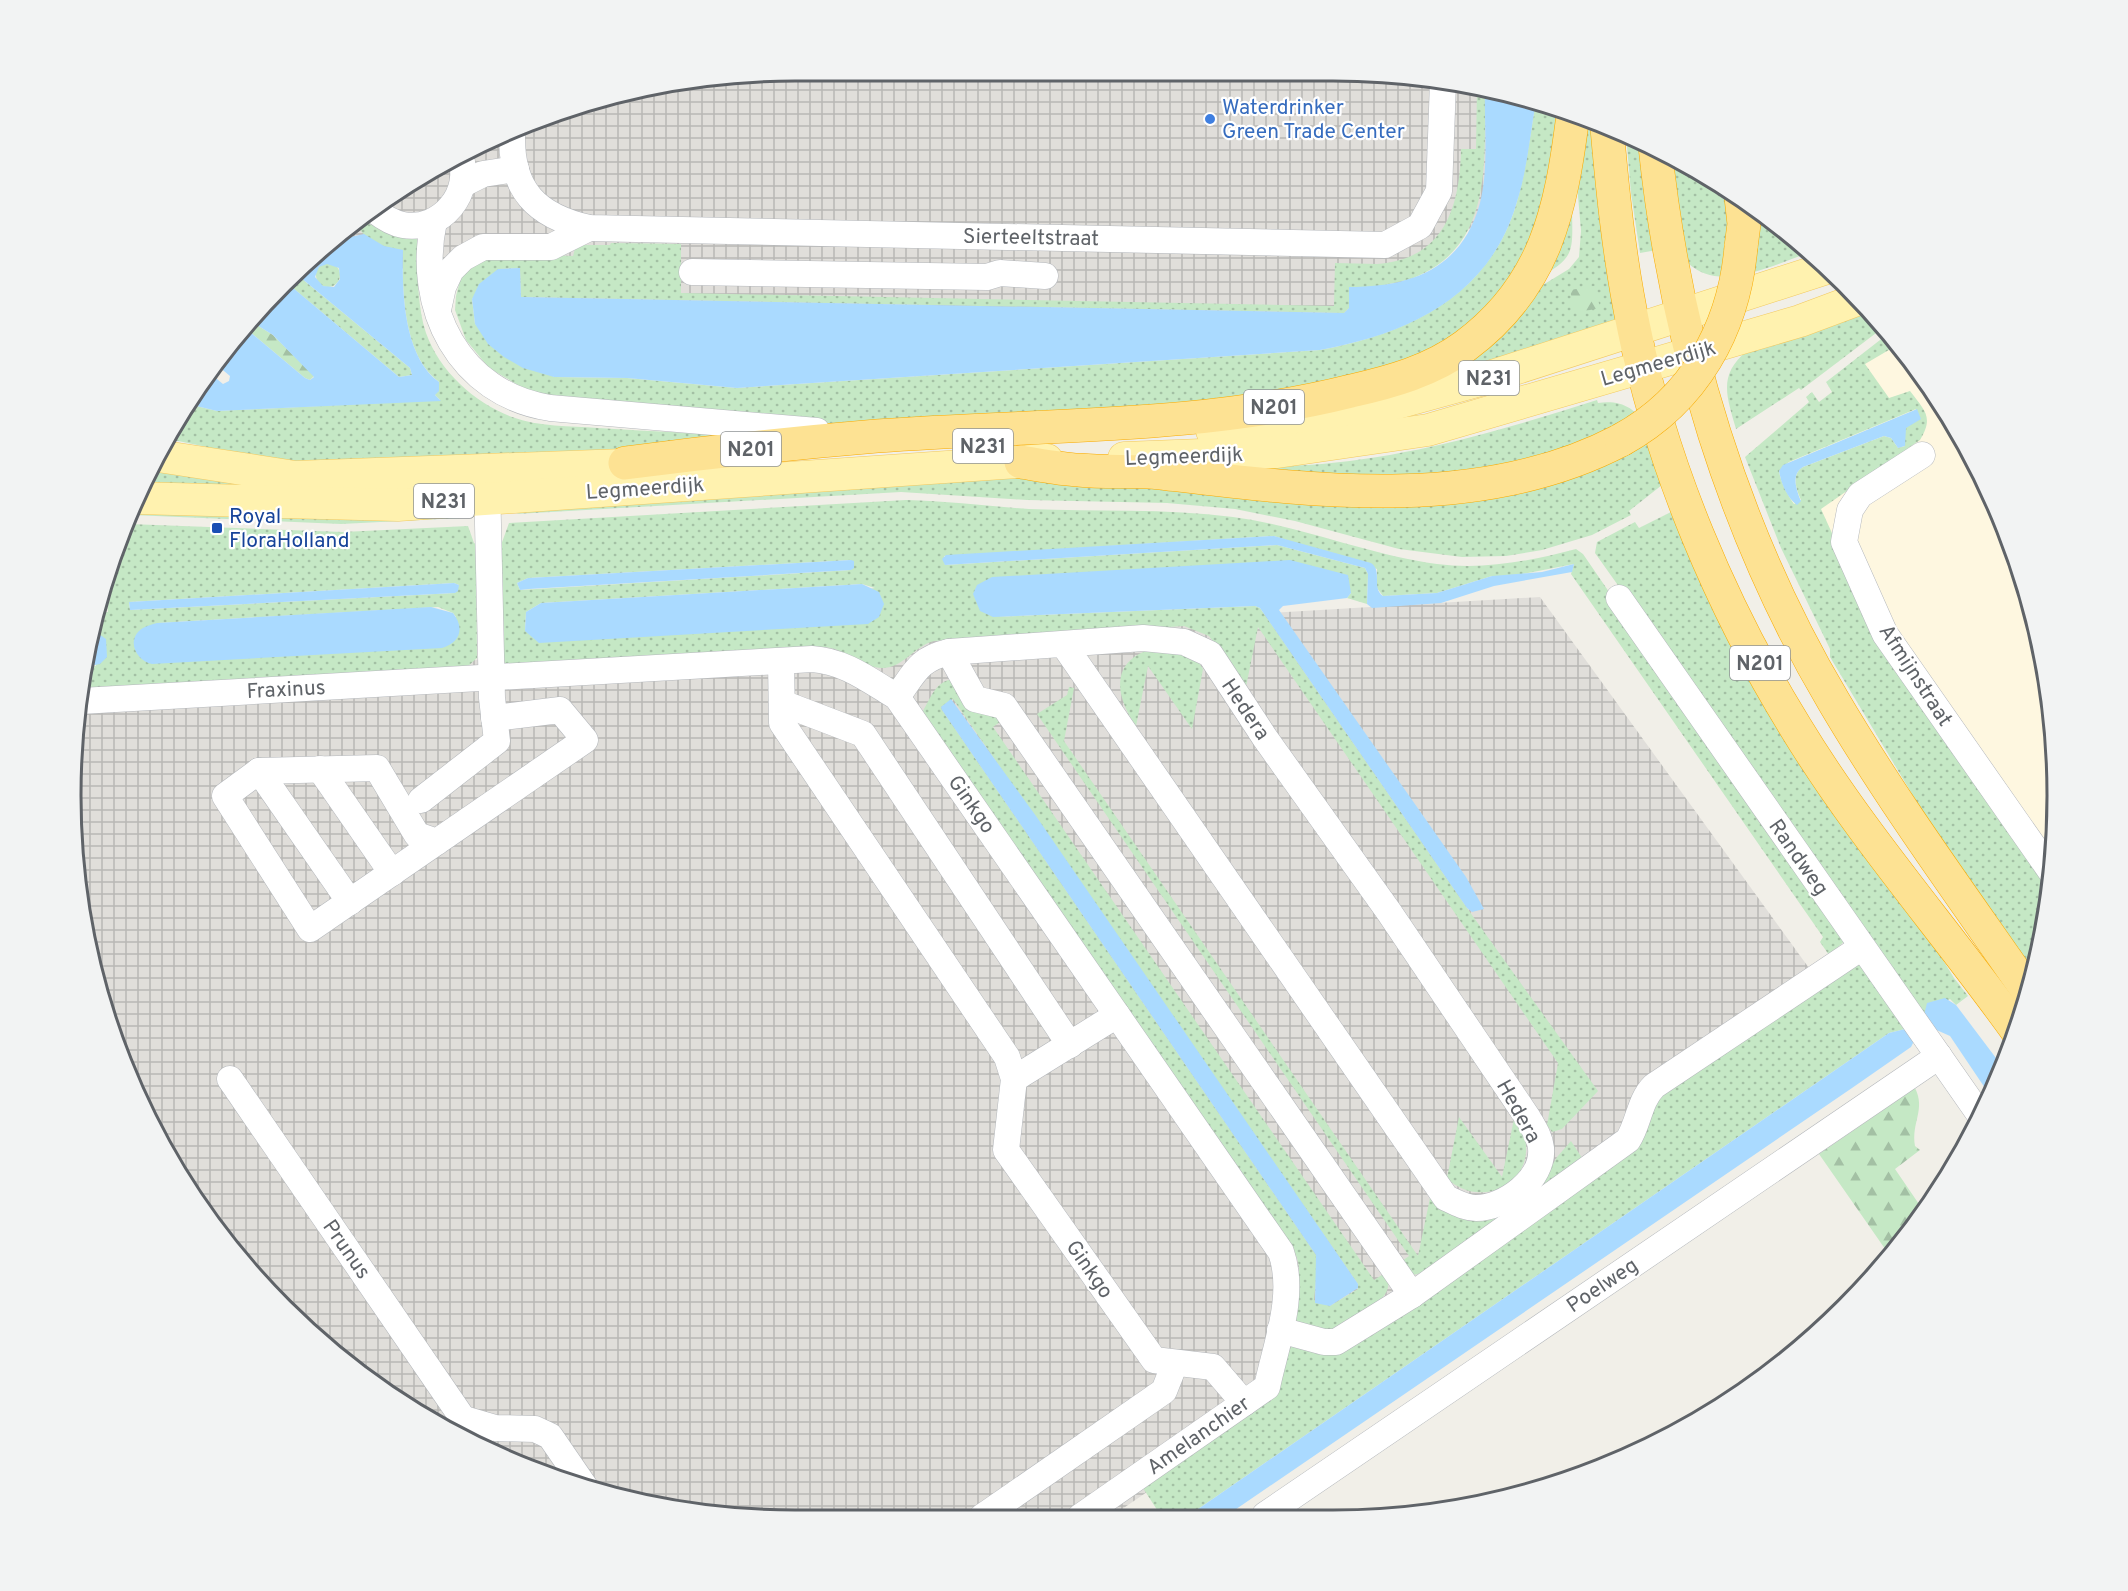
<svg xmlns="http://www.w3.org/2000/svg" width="2128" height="1591" viewBox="0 0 2128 1591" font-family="Overpass,sans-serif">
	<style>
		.commercial { fill: #fef7e0 }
		.industrial { fill: url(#industrial-grid) }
		.grass { fill: url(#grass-dots); fill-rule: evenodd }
		.forest { fill: url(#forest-firs) }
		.water { fill: #aadaff; fill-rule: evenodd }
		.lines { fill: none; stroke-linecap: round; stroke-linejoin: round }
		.minor-casing { stroke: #b5b8bc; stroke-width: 27 }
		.major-casing { stroke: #f2c960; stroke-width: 33 }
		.highway-casing { stroke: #f9ab00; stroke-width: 34 }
		.minor { stroke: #fff; stroke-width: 26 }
		.major { stroke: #fff2af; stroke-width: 32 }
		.highway { stroke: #fde293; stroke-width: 33 }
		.highway-bridge-casing { stroke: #f9ab00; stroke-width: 34; stroke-linecap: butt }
		.highway-bridge { stroke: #fde293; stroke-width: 33 }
		.shop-dot { fill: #3f7fe0; stroke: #fff; stroke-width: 2 }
		.transit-dot { fill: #1a4fb4; stroke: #fff; stroke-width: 2 }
		.labels { text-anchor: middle; stroke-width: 4.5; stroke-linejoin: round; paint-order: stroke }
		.shield { fill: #fff; stroke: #8f9295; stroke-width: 1.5 }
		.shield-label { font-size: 20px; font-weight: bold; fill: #5f6368 }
		.shop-label { font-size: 21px; fill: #366cbe; stroke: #fff; text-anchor: start }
		.street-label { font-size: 21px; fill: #5f6368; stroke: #fff }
		.transit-label { font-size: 21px; fill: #164399; stroke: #fff; text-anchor: start }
		.rim { fill: none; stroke: #5f6368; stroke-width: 3 }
	</style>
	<defs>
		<pattern id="industrial-grid" width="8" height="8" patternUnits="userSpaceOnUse" patternTransform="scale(1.5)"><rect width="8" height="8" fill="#e0deda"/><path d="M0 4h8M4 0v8" fill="none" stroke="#b9b8b5"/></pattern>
		<pattern id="grass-dots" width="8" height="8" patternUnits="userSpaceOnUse" patternTransform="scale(1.5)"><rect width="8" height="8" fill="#c5e8c5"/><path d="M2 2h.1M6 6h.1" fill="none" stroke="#a3c0a4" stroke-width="1.8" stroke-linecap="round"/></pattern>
		<pattern id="forest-firs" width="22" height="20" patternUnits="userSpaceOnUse" patternTransform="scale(1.5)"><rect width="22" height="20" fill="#c5e8c5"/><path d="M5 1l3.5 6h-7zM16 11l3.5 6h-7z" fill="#a3c0a4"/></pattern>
	</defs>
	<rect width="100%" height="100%" fill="#f1efe8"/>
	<!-- commercial -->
	<polygon class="commercial" points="1895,340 1908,354 1983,475 2033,608 2056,748 2051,890 1760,468 1860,362"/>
	<!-- industrial -->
	<g class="industrial">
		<polygon points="796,71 1380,72 1511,94 1503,199 1357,328 498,297 419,272 318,250 433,168 608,95"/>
		<polygon points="1540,597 1843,1015 1112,1516 748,1519 563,1482 433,1424 318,1341 220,1237 167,1158 109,1029 72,843 82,683"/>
	</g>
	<!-- grass -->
	<g class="grass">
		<path d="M1477 88 1485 89C1484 158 1494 241 1420 275 1407 282 1386 283 1376 288 1365 294 1353 304 1344 313L521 297 520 268 498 269 472 299 475 324 554 377 627 378 737 388 1320 350C1407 334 1488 297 1516 205 1526 172 1530 135 1536 101L1568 113 1537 247 1458 343 1259 408 865 426 781 424 535 395 489 368 466 340 455 310 456 296 461 277 472 261 521 254 573 256 576 245H610L611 243 681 244V293L1334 306 1335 263C1349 263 1363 264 1377 264 1445 259 1460 206 1461 149H1476Z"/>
		<polygon points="1579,117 1596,124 1621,321 1444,378 1523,297 1569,269 1579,257 1581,231 1574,149"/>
		<polygon points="1626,135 1643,141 1657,250 1640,253 1631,193"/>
		<path d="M1664 152 1732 191 1809 253C1774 264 1720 294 1688 263Z"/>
		<path d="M1572 211C1573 256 1574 257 1536 280Z"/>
		<path d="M357 222 417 233C418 266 416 302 426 333 440 372 475 403 512 417 539 427 570 426 598 428 658 432 717 434 776 436L774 442 296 466 169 439 192 405 217 411 440 400 435 395 439 382C403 356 402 290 403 251 387 249 359 238 357 222Z"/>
		<circle cx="328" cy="275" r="12"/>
		<polygon points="295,273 410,368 412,375 399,377 287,283"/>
		<path d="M1865 305 1884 327 1801 390 1799 388 1736 429C1727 397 1717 375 1748 350Z"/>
		<path d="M1889 333 1899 344 1865 364 1889 398 1910 391C1925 411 1934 417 1920 440L1821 509 1878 634 2051 887 2031 979 1942 844 1830 657V649L1781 548 1745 457 1809 402 1806 397 1812 392 1819 402 1832 392 1826 382ZM1916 409 1904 431 1905 446 1898 448 1891 438 1884 436 1803 467C1791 474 1796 489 1801 500L1794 504C1787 494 1781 483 1779 471L1789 462Z"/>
		<path d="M1597 400 1598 403C1620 400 1636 407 1646 428H1649L1667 483 1662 485 1629 511 1631 515 1592 535 1542 550 1506 556 1462 557 1399 549 1295 521 1235 509 1167 503 1027 500 901 492 516 514 537 507 538 504C702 494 871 478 1036 476 1083 475 1130 475 1176 480 1219 484 1261 492 1304 494 1403 501 1506 491 1600 457L1602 460 1637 437 1629 425 1593 443 1594 446C1478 494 1345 490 1223 474 1207 472 1172 472 1160 465L1163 462C1211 460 1260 468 1308 465 1408 458 1503 430 1597 400Z"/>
		<polygon points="149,470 245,480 244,490 141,488"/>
		<path d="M906 500C947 501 988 506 1029 509 1097 512 1165 508 1233 517 1302 526 1368 555 1437 564 1484 570 1531 561 1576 549L1583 554 1847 939 1829 955 1820 942 1823 937 1571 574 1574 564 1512 576H1492L1437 593 1383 596 1377 588V569L1274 536 944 556 945 565 1277 545 1365 568 1368 574 1367 604 1347 598 1351 593 993 617 1255 606 1260 608 1467 908 1598 1091 1562 1129 1552 1132 1547 1125 1558 1063 1258 627 1246 687 1209 636 1184 626 934 641C916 646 907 662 890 667 865 673 848 648 824 647L508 665 501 660V545L509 523ZM851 560V570L520 590 517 583 528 578ZM862 584 875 588 525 631 526 612 541 603Z"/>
		<polygon points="134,509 453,514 460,518 341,524 132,515"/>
		<polygon points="1671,512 1954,978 1968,996 1956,1005 1950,999 1924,1015 1595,553 1597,542 1635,522 1639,528"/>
		<path d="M129 524 343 532 468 526 474 543 476 544 477 658 467 667 82 689 84 667 96 666 93 630 99 612H108L107 603H102ZM454 583 459 585 455 593 130 610 129 602ZM438 607 453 613 456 617 157 623Z"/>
		<path d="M1158 647 1197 660 1203 669 1192 729 1148 666 1136 726C1113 692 1111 658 1158 647Z"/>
		<path d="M953 679 1004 719 993 727 1374 1280 1385 1273C1402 1299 1351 1320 1332 1332L1297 1322C1285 1304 1309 1278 1294 1251L926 716 923 711C931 697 936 681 953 679ZM953 699 1358 1284V1289L1330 1306 1314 1300 1318 1260 1316 1255 942 710 941 707Z"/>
		<path d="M1069 687 1074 688 1064 741 1418 1256 1430 1198C1445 1213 1461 1223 1483 1221 1490 1220 1496 1216 1502 1217L1421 1273 1413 1275 1398 1264 1409 1256 1037 714 1067 695Z"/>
		<polygon points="1857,962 1862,968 1866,966 1905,1029 1889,1033 1188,1516 1161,1516 1143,1488 1270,1400 1291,1347 1440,1284 1655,1100"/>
		<path d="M1459 1117 1502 1177 1514 1119C1519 1127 1525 1135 1526 1145 1529 1188 1476 1208 1447 1178Z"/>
		<polygon points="1571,1141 1584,1161 1538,1190 1557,1157"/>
	</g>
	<!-- forest -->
	<g class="forest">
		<polygon points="1595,286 1600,308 1575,313 1570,290"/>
		<polygon points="249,320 273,335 314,376 310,380 305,378 244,327"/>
		<path d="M1915 1088C1926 1110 1911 1122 1915 1146L1920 1150 1895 1169 1923 1210 1890 1256 1819 1154Z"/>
	</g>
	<!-- water -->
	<g class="water">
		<path d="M1485 89 1520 95 1536 101C1530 135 1527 172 1516 205 1488 298 1407 334 1320 350L737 388 627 378 554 377 523 368 504 357 488 344 475 324 472 299 479 284 498 269 520 268 521 297 1344 313 1349 308V287C1411 287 1462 269 1480 203 1489 168 1484 126 1485 89Z"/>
		<path d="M364 234 384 246 403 250C402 290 403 356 439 382V391L435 395 441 401 217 411 192 405 212 375 223 384 229 381 230 376 218 366 244 327 305 378 310 380 314 377 273 335 249 320 286 282 399 377 412 375 410 368 295 273 329 242ZM327 264 339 268 340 279 334 287 323 286 315 277 319 267Z"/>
		<path d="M1917 409 1921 419 1906 428 1905 446 1898 448 1891 438 1884 436 1803 467C1791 474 1796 489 1801 501L1797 505C1787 498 1781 483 1779 471L1783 465Z"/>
		<path d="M1274 536 1371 563C1383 571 1371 588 1383 596L1437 593 1492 576 1542 572 1574 564 1572 572 1494 586 1441 603 1372 608 1367 604 1368 574 1365 568 1277 545 945 565 942 559 946 555Z"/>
		<polygon points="851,560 854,561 854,568 851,570 529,589 520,590 517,583 528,578"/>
		<polygon points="1290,560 1348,575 1351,593 1347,598 1283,606 1279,610 1466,877 1484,909 1472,912 1467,908 1260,608 1255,606 993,617 980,611 973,594 977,585 992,577"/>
		<polygon points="454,583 459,585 458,591 455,593 130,610 129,602"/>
		<polygon points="862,584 879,592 884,604 879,617 868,624 539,643 525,631 526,612 541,603"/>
		<path d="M431 607 453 613C465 628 460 643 442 648L152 664C136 661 125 639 143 628 147 626 152 624 157 623Z"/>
		<polygon points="93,630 106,639 107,657 100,664 84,667 84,654"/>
		<polygon points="951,699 1036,816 1358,1284 1358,1288 1330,1306 1315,1303 1316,1255 942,710 941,707"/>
		<polygon points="1945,998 1956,1005 2002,1066 1989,1094 1950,1036 1932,1028 1914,1041 1911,1047 1852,1088 1226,1516 1188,1516 1889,1033 1905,1029 1924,1015 1927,1003"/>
	</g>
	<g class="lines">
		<defs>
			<g id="minor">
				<path d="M512 135C511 190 536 216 589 228L1385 245 1420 226 1439 191 1443 82"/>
				<polyline points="463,184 483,174 516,169"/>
				<path d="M374 210C383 217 392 223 403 225 441 232 474 192 460 156"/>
				<path d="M434 221C415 307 459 394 550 408L817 431"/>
				<polyline points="692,272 987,277 1000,273 1045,276"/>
				<polyline points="438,310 443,287 451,270 463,258 483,247 551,247 589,228"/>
				<polyline points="1922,455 1860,495 1850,510 1844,542 1885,634 2052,873"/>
				<polyline points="1619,598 1980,1115"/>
				<polyline points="949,652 975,699 1004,706 1412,1295"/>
				<polyline points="781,661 782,723 1007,1057 1014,1079 1006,1150 1154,1360 1213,1367 1244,1403"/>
				<path d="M897 697C914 674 918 659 949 652L1143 638 1184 642 1210 654 1265 738 1389 912 1528 1118C1533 1127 1540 1137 1541 1148 1544 1179 1505 1208 1476 1208 1465 1208 1456 1202 1446 1198L1064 645"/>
				<path d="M81 701 812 659C845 661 870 681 897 697L1281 1252C1296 1295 1276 1344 1267 1387L1080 1517"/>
				<polyline points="782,703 863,734 1070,1045"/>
				<polyline points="320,769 392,873"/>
				<polyline points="259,771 350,902"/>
				<polyline points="421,800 497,741 492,698 487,481"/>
				<polyline points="437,842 417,835 377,768 259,771 225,796 310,929 585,740 560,710 494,718"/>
				<polyline points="230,1079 481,1445"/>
				<polyline points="1014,1079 1117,1015"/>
				<path d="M1280 1330 1324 1342H1336L1412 1295 1628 1140C1639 1123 1639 1101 1654 1086L1862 947"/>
				<polyline points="464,1419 495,1428 535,1429 550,1436 585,1487"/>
				<polyline points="1265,1515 1939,1056"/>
				<polyline points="982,1517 1164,1391 1175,1363"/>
			</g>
			<g id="major">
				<polyline points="1212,431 1341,414 1393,404 1480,380 1827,268"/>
				<polyline points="158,456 295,477 650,464"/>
				<polyline points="1124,458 1277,452 1428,430 1800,321 1859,299"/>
				<polyline points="137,498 398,505 1047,460"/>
			</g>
			<g id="highway">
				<path d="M1607 128C1613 196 1620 263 1634 329 1662 467 1722 608 1796 728 1861 835 1945 930 2018 1032"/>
				<path d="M1655 146C1675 340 1734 534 1834 702 1893 802 1962 896 2028 991"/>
				<polyline points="1741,197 1744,224 1741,247"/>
				<path d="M1021 462C1040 465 1060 469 1079 470 1106 473 1134 470 1161 473 1312 491 1480 514 1621 440"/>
				<path d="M625 463C709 452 793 443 877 436 1035 424 1196 430 1351 391 1391 382 1431 371 1465 346 1546 286 1561 210 1573 115"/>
			</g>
		</defs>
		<!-- minor casing -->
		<use href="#minor" class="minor-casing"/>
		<!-- major casing -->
		<use href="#major" class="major-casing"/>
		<!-- highway casing -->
		<use href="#highway" class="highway-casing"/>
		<!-- minor -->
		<use href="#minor" class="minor"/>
		<!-- major -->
		<use href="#major" class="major"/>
		<!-- highway -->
		<use href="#highway" class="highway"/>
		<defs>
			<path id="highway-bridge" d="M1621 440C1694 400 1734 329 1741 247"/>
		</defs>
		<!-- highway-bridge casing -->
		<use href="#highway-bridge" class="highway-bridge-casing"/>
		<!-- highway-bridge -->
		<use href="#highway-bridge" class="highway-bridge"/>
	</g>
	<!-- markers -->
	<circle class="shop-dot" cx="1210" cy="119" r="6"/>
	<rect class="transit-dot" x="211" y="522" width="12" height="12" rx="3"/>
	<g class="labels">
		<!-- shield labels -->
		<g class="shield">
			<rect x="1459" y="361" width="60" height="34" rx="4.5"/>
			<rect x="1244" y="390" width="60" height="34" rx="4.5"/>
			<rect x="953" y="429" width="60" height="34" rx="4.5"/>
			<rect x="721" y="432" width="60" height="34" rx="4.5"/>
			<rect x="414" y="484" width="60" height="34" rx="4.5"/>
			<rect x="1730" y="646" width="60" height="34" rx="4.5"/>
		</g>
		<g class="shield-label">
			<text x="1489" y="385">N231</text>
			<text x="1274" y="414">N201</text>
			<text x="983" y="453">N231</text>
			<text x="751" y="456">N201</text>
			<text x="444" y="508">N231</text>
			<text x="1760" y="670">N201</text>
		</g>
		<!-- shop labels -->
		<g class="shop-label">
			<text x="1222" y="114">Waterdrinker<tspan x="1222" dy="24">Green Trade Center</tspan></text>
		</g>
		<!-- street labels -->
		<g class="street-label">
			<text transform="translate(1031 237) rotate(1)" y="7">Sierteeltstraat</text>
			<text transform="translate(1658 363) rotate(-16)" y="7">Legmeerdijk</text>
			<text transform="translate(1184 456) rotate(-2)" y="7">Legmeerdijk</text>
			<text transform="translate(645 488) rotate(-4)" y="7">Legmeerdijk</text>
			<text transform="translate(1916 675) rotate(57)" y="7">Afmijnstraat</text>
			<text transform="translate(286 689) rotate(-3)" y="7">Fraxinus</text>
			<text transform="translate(1246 709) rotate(56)" y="7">Hedera</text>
			<text transform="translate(972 804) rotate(55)" y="7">Ginkgo</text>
			<text transform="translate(1799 857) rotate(55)" y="7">Randweg</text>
			<text transform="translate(1519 1111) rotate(61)" y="7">Hedera</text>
			<text transform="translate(347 1249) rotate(55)" y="7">Prunus</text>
			<text transform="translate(1090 1269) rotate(55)" y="7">Ginkgo</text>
			<text transform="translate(1602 1285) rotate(-34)" y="7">Poelweg</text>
			<text transform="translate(1198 1435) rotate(-35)" y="7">Amelanchier</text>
		</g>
		<!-- transit labels -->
		<g class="transit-label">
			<text x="229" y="523">Royal<tspan x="229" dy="24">FloraHolland</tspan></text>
		</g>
	</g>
	<!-- crop -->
	<path d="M0 0H2128V1591H0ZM795 81H1333A714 714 0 0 1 2047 795V796A714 714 0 0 1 1333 1510H795A714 714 0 0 1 81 796V795A714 714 0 0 1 795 81Z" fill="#f2f3f3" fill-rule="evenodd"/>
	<path class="rim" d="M795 81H1333A714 714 0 0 1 2047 795V796A714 714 0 0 1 1333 1510H795A714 714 0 0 1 81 796V795A714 714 0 0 1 795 81Z"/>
</svg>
